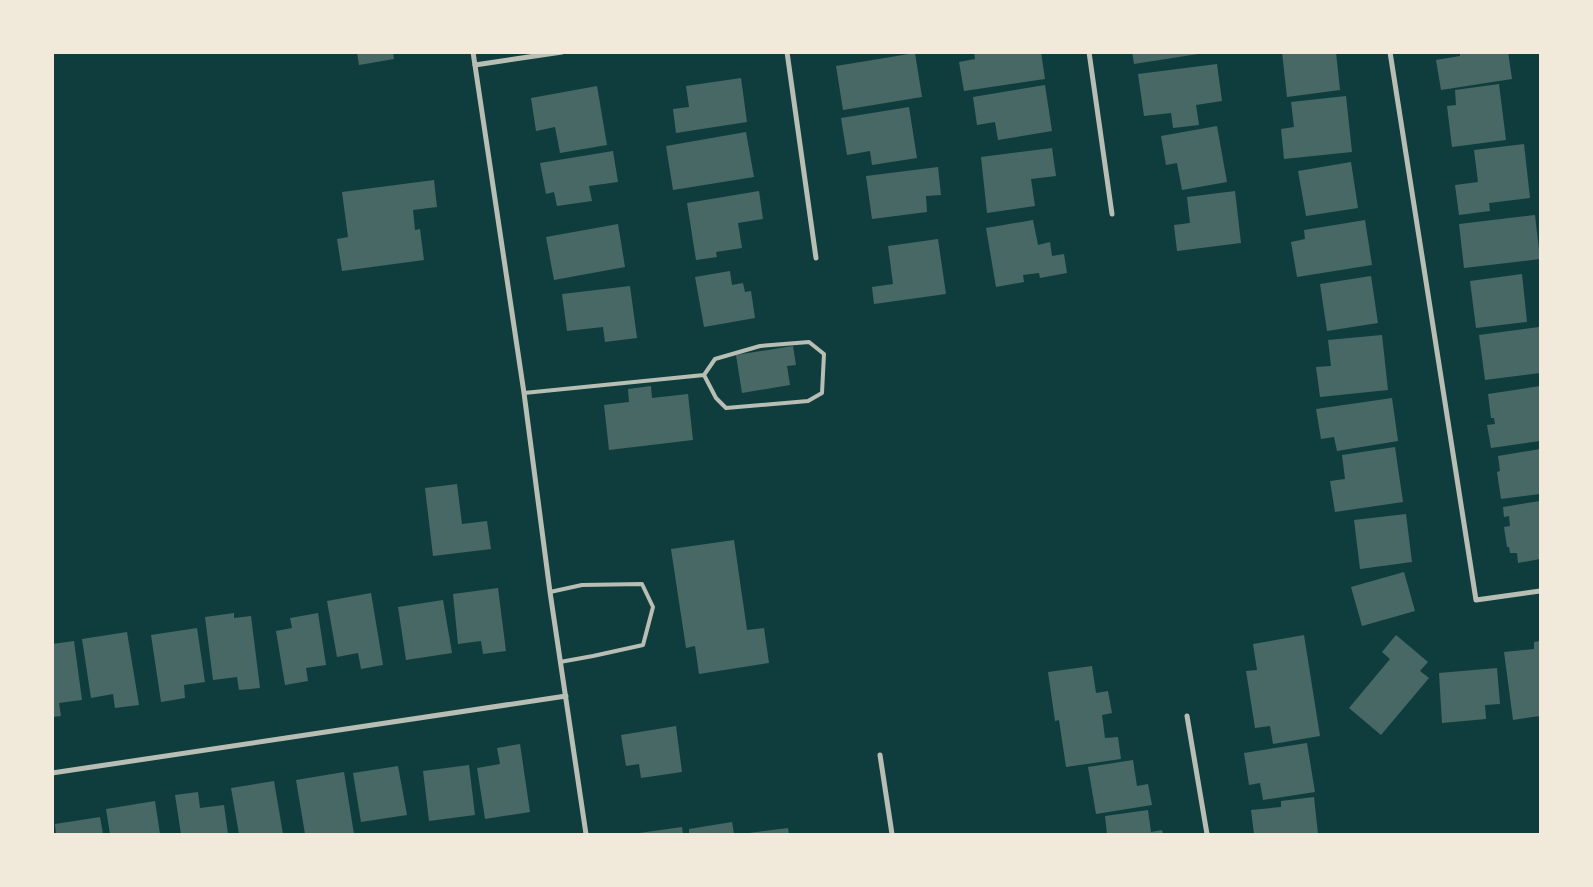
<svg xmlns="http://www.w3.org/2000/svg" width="1593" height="887" viewBox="0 0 1593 887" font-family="'PT Sans',sans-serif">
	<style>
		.building { fill: #486865 }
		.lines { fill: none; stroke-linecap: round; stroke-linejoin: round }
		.service { stroke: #b8beb3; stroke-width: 4 }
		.minor { stroke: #b8beb3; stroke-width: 5 }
	</style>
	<rect width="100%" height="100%" fill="#0f3d3e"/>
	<!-- building -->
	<g class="building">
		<polygon points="357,52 393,52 394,59 359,65"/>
		<polygon points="974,52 1041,52 1045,79 964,91 959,62 975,59"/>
		<polygon points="1132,52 1198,52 1198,54 1134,64"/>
		<polygon points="1282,52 1336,52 1340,90 1287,97"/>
		<polygon points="1460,52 1508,52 1512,79 1441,90 1436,60 1460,56"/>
		<polygon points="915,53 922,97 843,110 836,66"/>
		<polygon points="1217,64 1222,101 1196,105 1199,125 1173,128 1171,113 1144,116 1138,74"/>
		<polygon points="741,78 747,122 676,133 673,109 689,107 686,86"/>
		<polygon points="1499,84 1506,140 1452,147 1447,106 1456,105 1455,90"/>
		<polygon points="1045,85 1052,131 998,140 995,122 977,125 973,97"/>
		<polygon points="597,86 607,145 560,153 555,127 536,131 531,98"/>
		<polygon points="1346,96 1352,152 1284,159 1281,129 1294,127 1291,102"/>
		<polygon points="909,107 917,158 872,165 870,151 847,155 841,118"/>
		<polygon points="1217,126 1227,182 1182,190 1177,163 1166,165 1161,136"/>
		<polygon points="746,132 754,177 673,190 666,146"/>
		<polygon points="1524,144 1530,198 1489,203 1490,211 1459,215 1455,185 1478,182 1474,150"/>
		<polygon points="1052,148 1056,176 1031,179 1035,206 987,213 981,157"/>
		<polygon points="613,151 618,182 589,186 592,201 557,206 554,192 546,194 540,163"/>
		<polygon points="1351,162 1358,208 1306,216 1298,171"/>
		<polygon points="938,167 941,195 926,196 927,212 872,219 866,176"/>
		<polygon points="434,180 437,207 413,210 415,230 420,229 424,260 342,271 337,239 348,237 342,192"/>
		<polygon points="759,191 763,219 738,223 742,248 716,252 717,257 696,260 687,203"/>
		<polygon points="1235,191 1241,243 1177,251 1174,225 1190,223 1187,197"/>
		<polygon points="1535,215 1540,259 1464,268 1459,224"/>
		<polygon points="1033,220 1038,245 1050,242 1052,256 1064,254 1067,273 1040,278 1039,273 1023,275 1024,282 996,287 986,228"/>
		<polygon points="1365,220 1372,265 1297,277 1291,242 1305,239 1304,230"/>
		<polygon points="618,224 625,267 554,280 546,237"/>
		<polygon points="938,239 946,294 874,304 872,287 893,284 888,246"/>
		<polygon points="730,271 732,285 743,283 745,292 751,291 755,318 704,327 695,277"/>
		<polygon points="1522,274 1527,322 1476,328 1470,281"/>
		<polygon points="1371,276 1378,323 1327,331 1320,284"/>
		<polygon points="630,286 637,338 605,342 603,327 567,331 562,294"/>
		<polygon points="1539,327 1540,373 1485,380 1479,335"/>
		<polygon points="1382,335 1388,390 1320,397 1316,367 1331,366 1328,340"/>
		<polygon points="793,346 796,365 787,366 790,385 742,393 736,355"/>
		<polygon points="651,386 652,398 688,394 693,440 609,450 604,405 629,402 628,389"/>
		<polygon points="1540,386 1540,441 1491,448 1487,425 1495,424 1494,418 1491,418 1488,394"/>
		<polygon points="1392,398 1398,441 1337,451 1334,437 1321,439 1316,409"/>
		<polygon points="1395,447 1403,502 1335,512 1330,481 1345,479 1342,455"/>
		<polygon points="1540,449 1540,494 1501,499 1497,472 1500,471 1498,456"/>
		<polygon points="457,484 462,524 487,521 491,549 433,556 425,488"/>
		<polygon points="1540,501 1540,559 1518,563 1517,553 1510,553 1509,547 1507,547 1504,527 1510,526 1509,516 1504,517 1503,507"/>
		<polygon points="1406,514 1412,562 1360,569 1354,520"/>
		<polygon points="734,540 747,630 764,628 769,663 699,674 695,646 686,648 671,549"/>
		<polygon points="1404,572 1415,611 1362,626 1351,587"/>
		<polygon points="498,588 506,651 483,654 481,641 458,644 453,594"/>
		<polygon points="371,593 383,665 361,669 358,653 337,657 327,601"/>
		<polygon points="443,600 452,653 406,660 398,607"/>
		<polygon points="234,613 234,618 251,616 260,688 239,690 237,677 213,680 205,617"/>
		<polygon points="318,613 326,665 306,668 308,681 285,685 276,631 292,628 290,618"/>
		<polygon points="197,628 205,682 184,685 185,698 161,702 151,635"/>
		<polygon points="127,632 139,705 115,708 113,694 91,698 82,639"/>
		<polygon points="1304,635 1320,736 1273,744 1270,726 1255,728 1246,671 1257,670 1253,644"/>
		<polygon points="1396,635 1428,662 1420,671 1429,678 1381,735 1349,708 1390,659 1382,652"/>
		<polygon points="74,641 82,700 59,703 61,716 52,717 52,644"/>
		<polygon points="1540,641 1540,716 1513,720 1504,652 1534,649 1534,642"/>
		<polygon points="1092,666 1096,693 1108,691 1112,713 1102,715 1105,738 1118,737 1121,759 1066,767 1059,720 1055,721 1048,672"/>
		<polygon points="1497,668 1500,704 1485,705 1486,719 1442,723 1439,673"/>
		<polygon points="676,726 682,772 641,778 639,764 626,766 621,735"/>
		<polygon points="1307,743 1315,792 1263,800 1260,783 1249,785 1244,753"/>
		<polygon points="520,744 530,812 485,819 477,768 500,764 497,748"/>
		<polygon points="1133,760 1137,786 1148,784 1152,805 1096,814 1088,767"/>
		<polygon points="469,765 475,815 429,821 423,771"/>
		<polygon points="398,766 407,815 361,822 353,773"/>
		<polygon points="344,772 354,834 305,834 296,780"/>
		<polygon points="274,781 283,834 239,834 231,788"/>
		<polygon points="198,792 200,808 224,805 228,834 181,834 175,795"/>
		<polygon points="1314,797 1318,834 1254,834 1251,810 1281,807 1281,801"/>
		<polygon points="155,801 160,834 110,834 106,809"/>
		<polygon points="1148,810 1151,832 1162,830 1163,834 1107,834 1105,816"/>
		<polygon points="100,817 103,834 56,834 55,824"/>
		<polygon points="732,822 734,834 689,834 689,829"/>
		<polygon points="682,827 683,834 640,834 639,833"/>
		<polygon points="788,828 789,834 749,834 749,833"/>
	</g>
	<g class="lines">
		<!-- service -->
		<g class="service">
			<polyline points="524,393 704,375 715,359 760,346 809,342 824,354 822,393 808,401 726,408 716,398 704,375"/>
			<polyline points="550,592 582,585 642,584 653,607 643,645 593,656 560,662"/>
		</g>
		<!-- minor -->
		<g class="minor">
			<polyline points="473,52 524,393 550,592 586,834"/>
			<polyline points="787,52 816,258"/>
			<polyline points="1089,52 1112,214"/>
			<polyline points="1390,52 1476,600 1540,591"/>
			<polyline points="475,65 562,52"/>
			<polyline points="1187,716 1207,834"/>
			<polyline points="880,755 892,834"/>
			<polyline points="52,773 566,696"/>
		</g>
	</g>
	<!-- border -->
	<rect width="1593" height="887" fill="none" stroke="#f1e9da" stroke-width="108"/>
</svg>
